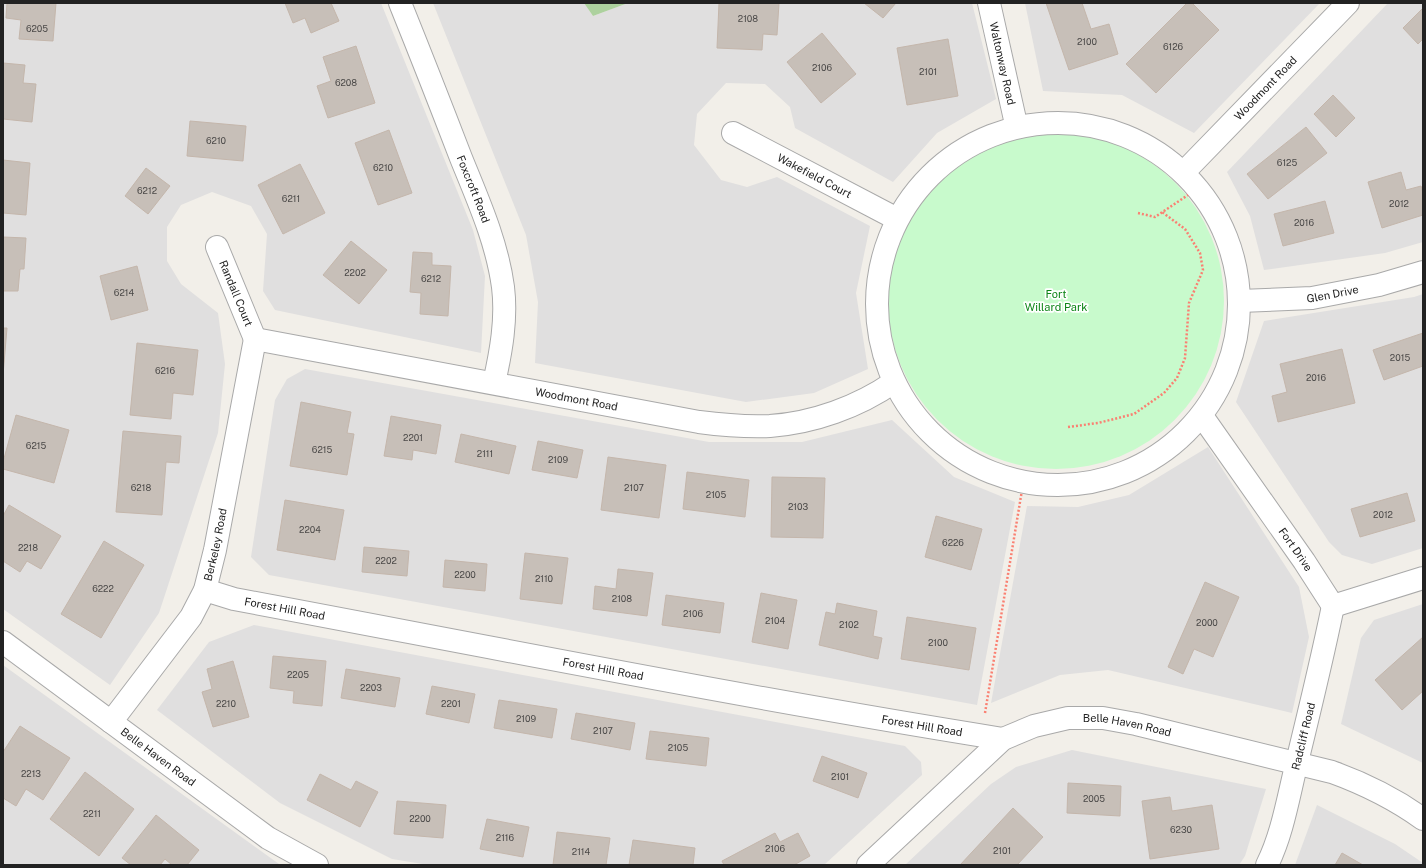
<svg xmlns="http://www.w3.org/2000/svg" width="1426" height="868" viewBox="0 0 1426 868" font-family="'Public Sans',sans-serif">
	<style>
		.residential { fill: #e0dfdf }
		.forest { fill: #add19e }
		.park { fill: #c8facc }
		.building { fill: #c7bfb8; stroke: #c4b6ab }
		.lines { fill: none; stroke-linecap: round; stroke-linejoin: round }
		.street-casing { stroke: #a9a9a9; stroke-width: 24 }
		.path { stroke: #fa8072; stroke-width: 2.5; stroke-dasharray: 2 2; stroke-linecap: butt }
		.street { stroke: #fff; stroke-width: 22 }
		.labels { text-anchor: middle; stroke-width: 3.5; stroke-linejoin: round; paint-order: stroke }
		.number-label { font-size: 9px; fill: #4b4948 }
		.street-label { font-size: 11px; fill: #222; stroke: #fff }
		.park-label { font-size: 11px; fill: #0c8416; stroke: #fff }
	</style>
	<rect width="100%" height="100%" fill="#f2efe9"/>
	<!-- residential -->
	<g class="residential">
		<polygon points="3,3 381,3 473,230 485,276 481,353 275,310 263,291 267,234 251,206 212,192 181,205 167,227 167,261 181,284 218,313 225,364 218,433 159,613 110,685 3,609"/>
		<polygon points="433,3 584,3 593,16 628,3 972,3 996,99 937,133 893,182 795,128 790,107 765,84 726,83 697,114 694,145 721,180 747,187 777,177 870,226 856,293 868,369 814,393 746,402 535,363 538,302 526,235"/>
		<polygon points="1025,3 1320,3 1194,133 1122,95 1043,91"/>
		<polygon points="1388,3 1423,3 1423,242 1385,253 1264,270 1250,216 1227,172"/>
		<polygon points="1423,294 1423,548 1372,564 1342,555 1329,542 1236,402 1264,321 1414,297"/>
		<polygon points="305,369 709,442 802,442 892,420 954,477 1015,502 977,705 269,575 251,557 275,400 287,379"/>
		<polygon points="1208,447 1299,587 1309,637 1292,713 1108,670 1060,675 991,703 1027,506 1078,507 1129,495"/>
		<polygon points="1423,604 1423,763 1341,724 1361,638 1374,620"/>
		<polygon points="254,625 905,746 921,762 922,775 824,865 429,865 392,859 280,803 157,710 209,642"/>
		<polygon points="3,665 279,864 282,865 3,865"/>
		<polygon points="1072,750 1266,789 1245,856 1239,865 905,865 991,784 1016,767"/>
		<polygon points="1317,805 1395,844 1423,863 1423,865 1295,865"/>
	</g>
	<!-- forest -->
	<polygon class="forest" points="584,3 628,3 593,16"/>
	<!-- park -->
	<circle class="park" cx="1056" cy="301" r="168"/>
	<!-- building -->
	<g class="building">
		<polygon points="7,3 56,3 53,41 19,39 21,20 6,18"/>
		<polygon points="285,3 331,3 339,21 311,33 305,18 293,23"/>
		<polygon points="719,3 779,3 777,35 763,34 762,50 717,48"/>
		<polygon points="864,3 896,3 883,18"/>
		<polygon points="1046,3 1082,3 1091,29 1109,24 1118,54 1069,70"/>
		<polygon points="1187,3 1192,3 1219,30 1156,93 1126,64"/>
		<polygon points="1423,8 1423,39 1418,44 1403,28"/>
		<polygon points="822,33 856,74 821,103 787,62"/>
		<polygon points="948,39 958,96 907,105 897,48"/>
		<polygon points="356,46 375,103 328,118 317,86 331,81 323,57"/>
		<polygon points="3,63 25,65 23,83 36,84 32,122 3,119"/>
		<polygon points="1333,95 1355,118 1336,137 1314,114"/>
		<polygon points="190,121 246,126 243,161 187,156"/>
		<polygon points="1306,127 1327,153 1268,199 1247,174"/>
		<polygon points="389,130 412,193 378,205 355,143"/>
		<polygon points="3,160 30,163 26,215 3,213"/>
		<polygon points="300,164 325,213 283,234 258,185"/>
		<polygon points="146,168 170,186 148,214 125,196"/>
		<polygon points="1401,172 1406,190 1421,186 1423,193 1423,215 1382,228 1368,182"/>
		<polygon points="1325,201 1334,233 1283,246 1274,214"/>
		<polygon points="3,237 26,238 24,269 20,269 18,291 3,291"/>
		<polygon points="351,241 387,270 359,304 323,275"/>
		<polygon points="413,252 432,253 432,265 451,266 448,316 420,314 421,293 410,292"/>
		<polygon points="137,266 148,310 111,320 100,276"/>
		<polygon points="3,328 7,328 3,375"/>
		<polygon points="1423,333 1423,366 1384,380 1373,350"/>
		<polygon points="137,343 198,350 193,395 173,393 171,419 130,415"/>
		<polygon points="1342,349 1355,403 1278,422 1272,396 1287,392 1280,364"/>
		<polygon points="301,402 351,412 347,433 354,434 347,475 290,466"/>
		<polygon points="16,415 69,430 54,483 3,469 3,462"/>
		<polygon points="391,416 441,425 436,454 413,450 412,460 384,456"/>
		<polygon points="123,431 181,436 179,463 166,462 162,515 116,512"/>
		<polygon points="461,434 516,446 509,474 455,462"/>
		<polygon points="538,441 583,450 577,478 532,470"/>
		<polygon points="608,457 666,465 659,518 601,510"/>
		<polygon points="687,472 749,480 745,517 683,509"/>
		<polygon points="772,477 825,478 823,538 771,537"/>
		<polygon points="1407,493 1415,521 1360,537 1351,509"/>
		<polygon points="285,500 344,510 335,560 277,550"/>
		<polygon points="9,505 61,536 41,569 27,561 20,572 3,561 3,516"/>
		<polygon points="936,516 982,529 971,570 925,557"/>
		<polygon points="104,541 144,565 101,638 61,614"/>
		<polygon points="364,547 409,551 407,576 362,572"/>
		<polygon points="525,553 568,558 562,604 520,599"/>
		<polygon points="445,560 487,564 485,591 443,587"/>
		<polygon points="618,569 653,573 647,616 593,609 595,586 616,589"/>
		<polygon points="1205,582 1239,597 1213,657 1194,649 1183,674 1168,667"/>
		<polygon points="761,593 797,600 788,649 752,642"/>
		<polygon points="666,595 724,603 720,633 662,625"/>
		<polygon points="837,603 877,611 873,636 882,638 878,659 819,645 826,612 835,614"/>
		<polygon points="907,617 976,628 969,670 901,659"/>
		<polygon points="1423,637 1423,691 1402,710 1375,680"/>
		<polygon points="273,656 326,661 322,706 293,703 294,691 270,688"/>
		<polygon points="233,661 249,717 213,727 202,692 212,689 207,669"/>
		<polygon points="346,669 400,678 395,707 341,698"/>
		<polygon points="432,686 475,694 469,723 426,714"/>
		<polygon points="499,700 557,709 552,738 494,728"/>
		<polygon points="576,713 635,723 630,750 571,739"/>
		<polygon points="20,726 70,758 43,800 26,789 16,806 3,798 3,752"/>
		<polygon points="650,731 709,738 706,766 646,759"/>
		<polygon points="822,756 867,773 858,798 813,781"/>
		<polygon points="85,772 134,809 99,856 50,819"/>
		<polygon points="320,774 351,790 356,781 378,792 360,827 307,800"/>
		<polygon points="1068,783 1121,786 1120,816 1067,813"/>
		<polygon points="1170,797 1172,811 1212,805 1219,849 1150,859 1142,801"/>
		<polygon points="397,801 446,805 443,838 394,834"/>
		<polygon points="1013,808 1043,837 1017,865 960,865"/>
		<polygon points="156,815 199,850 187,865 172,865 165,859 160,865 131,865 122,858"/>
		<polygon points="487,819 529,827 523,857 480,849"/>
		<polygon points="557,832 610,838 606,865 553,865"/>
		<polygon points="775,833 780,842 798,833 810,856 794,865 724,865 722,861"/>
		<polygon points="633,840 695,848 693,865 629,865"/>
		<polygon points="1342,853 1363,865 1335,865"/>
	</g>
	<g class="lines">
		<defs>
			<g id="street">
				<path id="s1" d="M400 3C421 55 441 106 461 158 478 200 497 242 503 287 507 319 501 352 494 383"/>
				<path id="s2" d="M989 3 1016 124"/>
				<circle cx="1058" cy="304" r="181"/>
				<path id="s3" d="M733 133 897 219"/>
				<path id="s4" d="M1184 172 1348 3"/>
				<path id="s5" d="M217 247 255 339"/>
				<path id="s6" d="M1240 301 1312 298 1379 285 1423 272"/>
				<path id="s7" d="M255 339 699 422C722 425 746 427 770 426 813 423 858 407 894 382"/>
				<path id="s8" d="M1202 416 1304 561 1333 606"/>
				<path id="s9" d="M205 590 234 599C490 647 746 698 1003 739"/>
				<polyline points="1333,606 1423,578"/>
				<path id="s10" d="M3 642 268 838 317 865"/>
				<path id="s11" d="M111 722 191 617 205 590 215 550 255 339"/>
				<path id="s12" d="M868 865 1003 739 1034 726 1068 718H1103L1136 724 1332 772C1365 784 1395 799 1423 819"/>
				<path id="s13" d="M1267 865C1282 835 1288 799 1296 766 1309 713 1322 660 1333 606"/>
			</g>
		</defs>
		<!-- street casing -->
		<use href="#street" class="street-casing"/>
		<!-- path -->
		<g class="path">
			<polyline points="1138,213 1155,217 1188,195"/>
			<polyline points="1068,427 1098,423 1134,414 1164,393 1177,378 1185,358 1189,303 1203,270 1200,253 1185,229 1162,212"/>
			<polyline points="985,713 1023,484"/>
		</g>
		<!-- street -->
		<use href="#street" class="street"/>
	</g>
	<g class="labels">
		<!-- number labels -->
		<g class="number-label">
			<text x="748" y="22">2108</text>
			<text x="37" y="32">6205</text>
			<text x="1087" y="45">2100</text>
			<text x="1173" y="50">6126</text>
			<text x="822" y="71">2106</text>
			<text x="928" y="75">2101</text>
			<text x="346" y="86">6208</text>
			<text x="216" y="144">6210</text>
			<text x="1287" y="166">6125</text>
			<text x="383" y="171">6210</text>
			<text x="147" y="194">6212</text>
			<text x="291" y="202">6211</text>
			<text x="1399" y="207">2012</text>
			<text x="1304" y="226">2016</text>
			<text x="355" y="276">2202</text>
			<text x="431" y="282">6212</text>
			<text x="124" y="296">6214</text>
			<text x="1400" y="361">2015</text>
			<text x="165" y="374">6216</text>
			<text x="1316" y="381">2016</text>
			<text x="413" y="441">2201</text>
			<text x="36" y="449">6215</text>
			<text x="322" y="453">6215</text>
			<text x="485" y="457">2111</text>
			<text x="558" y="463">2109</text>
			<text x="141" y="491">6218</text>
			<text x="634" y="491">2107</text>
			<text x="716" y="498">2105</text>
			<text x="798" y="510">2103</text>
			<text x="1383" y="518">2012</text>
			<text x="310" y="533">2204</text>
			<text x="953" y="546">6226</text>
			<text x="28" y="551">2218</text>
			<text x="386" y="564">2202</text>
			<text x="465" y="578">2200</text>
			<text x="544" y="582">2110</text>
			<text x="103" y="592">6222</text>
			<text x="622" y="602">2108</text>
			<text x="693" y="617">2106</text>
			<text x="775" y="624">2104</text>
			<text x="1207" y="626">2000</text>
			<text x="849" y="628">2102</text>
			<text x="938" y="646">2100</text>
			<text x="298" y="678">2205</text>
			<text x="371" y="691">2203</text>
			<text x="226" y="707">2210</text>
			<text x="451" y="707">2201</text>
			<text x="526" y="722">2109</text>
			<text x="603" y="734">2107</text>
			<text x="678" y="751">2105</text>
			<text x="31" y="777">2213</text>
			<text x="840" y="780">2101</text>
			<text x="1094" y="802">2005</text>
			<text x="92" y="817">2211</text>
			<text x="420" y="822">2200</text>
			<text x="1181" y="833">6230</text>
			<text x="505" y="841">2116</text>
			<text x="775" y="852">2106</text>
			<text x="1002" y="854">2101</text>
			<text x="581" y="855">2114</text>
		</g>
		<!-- street labels -->
		<g class="street-label">
			<text dy="4" stroke="none"><textPath href="#s2" startOffset="62">Waltonway Road</textPath></text>
			<text dy="4" stroke="none"><textPath href="#s4" startOffset="117">Woodmont Road</textPath></text>
			<text dy="4" stroke="none"><textPath href="#s3" startOffset="92">Wakefield Court</textPath></text>
			<text dy="4" stroke="none"><textPath href="#s1" startOffset="200">Foxcroft Road</textPath></text>
			<text dy="4" stroke="none"><textPath href="#s5" startOffset="50">Randall Court</textPath></text>
			<text dy="4" stroke="none"><textPath href="#s6" startOffset="93">Glen Drive</textPath></text>
			<text dy="4" stroke="none"><textPath href="#s7" startOffset="327">Woodmont Road</textPath></text>
			<text dy="4" stroke="none"><textPath href="#s11" startOffset="209">Berkeley Road</textPath></text>
			<text dy="4" stroke="none"><textPath href="#s8" startOffset="163">Fort Drive</textPath></text>
			<text dy="4" stroke="none"><textPath href="#s9" startOffset="82">Forest Hill Road</textPath></text>
			<text dy="4" stroke="none"><textPath href="#s9" startOffset="406">Forest Hill Road</textPath></text>
			<text dy="4" stroke="none"><textPath href="#s9" startOffset="730">Forest Hill Road</textPath></text>
			<text dy="4" stroke="none"><textPath href="#s12" startOffset="313">Belle Haven Road</textPath></text>
			<text dy="4" stroke="none"><textPath href="#s13" startOffset="134">Radcliff Road</textPath></text>
			<text dy="4" stroke="none"><textPath href="#s10" startOffset="193">Belle Haven Road</textPath></text>
		</g>
		<!-- park labels -->
		<g class="park-label">
			<text x="1056" y="298">Fort<tspan x="1056" dy="13">Willard Park</tspan></text>
		</g>
	</g>
	<!-- border -->
	<rect width="1426" height="868" fill="none" stroke="#222222" stroke-width="8"/>
</svg>
